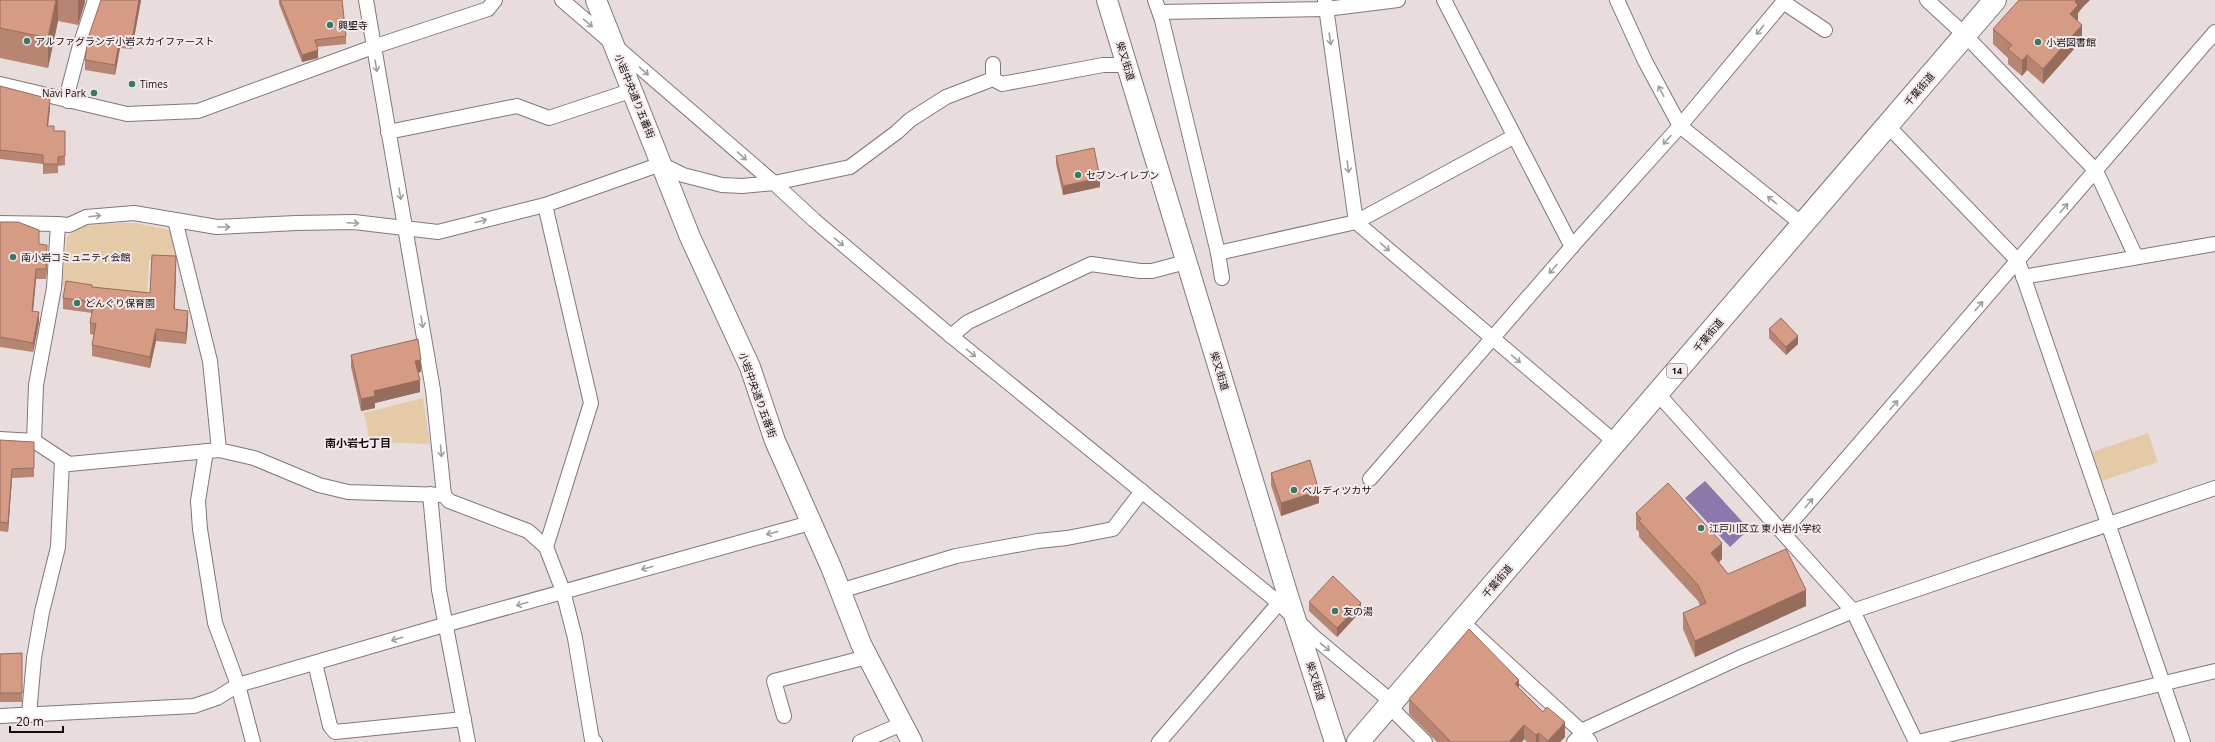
<svg xmlns="http://www.w3.org/2000/svg" width="2215" height="742" viewBox="0 0 2215 742" font-family="'Open Sans','Noto Sans JP',sans-serif">
	<style>
		.green { fill: #e4caa7 }
		.water { fill: #8c78ab }
		.lines { fill: none; stroke-linecap: round; stroke-linejoin: round }
		.street-casing { stroke: #827778; stroke-width: 16 }
		.secondary-casing { stroke: #827778; stroke-width: 22 }
		.highway-casing { stroke: #827778; stroke-width: 24 }
		.street { stroke: #fff; stroke-width: 14 }
		.secondary { stroke: #fff; stroke-width: 20 }
		.highway { stroke: #fff; stroke-width: 22 }
		.wall { fill: #b88572 }
		.shaded-wall { fill: #966c5d }
		.building { fill: #d69b85; stroke: #966c5d }
		.oneway { stroke: #a09e9f }
		.poi-dot { fill: #377867; stroke: #f5e9ea; stroke-width: 1.5 }
		.labels { text-anchor: middle; stroke-width: 4; stroke-linejoin: round; paint-order: stroke }
		.shield { fill: #f5e9ea; stroke: #554f50; stroke-width: 1 }
		.shield-label { font-size: 9px; font-weight: bold; fill: #110d0e }
		.poi-label { font-size: 10px; fill: #110d0e; stroke: #f5e9ea; text-anchor: start }
		.street-label { font-size: 10px; fill: #110d0e; stroke: #f5e9ea }
		.neighbourhood-label { font-size: 11px; font-weight: bold; fill: #110d0e; stroke: #f5e9ea }
	</style>
	<rect width="100%" height="100%" fill="#e8dcdd"/>
	<!-- green -->
	<g class="green">
		<path d="M121 223H135L170 230 177 261 149 260 147 299 62 286 67 237C81 222 102 224 121 223Z"/>
		<polygon points="423,398 430,444 370,442 364,413"/>
		<polygon points="2148,433 2158,462 2102,481 2092,452"/>
	</g>
	<!-- water -->
	<polygon class="water" points="1705,481 1749,529 1730,547 1685,498"/>
	<g class="lines">
		<defs>
			<g id="street">
				<polyline points="366,0 433,390 444,495"/>
				<polyline points="562,0 774,183 814,220 951,336 1279,603 1315,638 1392,702"/>
				<polyline points="1155,0 1162,20 1218,253 1222,278"/>
				<polyline points="1325,0 1356,222 1616,443"/>
				<polyline points="1444,0 1572,247"/>
				<polyline points="1617,0 1645,61 1680,126 1802,224"/>
				<polyline points="1927,0 1965,35 2096,171 2136,257"/>
				<polyline points="1783,2 1825,30"/>
				<polyline points="1160,12 1326,9 1398,0"/>
				<polyline points="993,79 1002,84 1103,65 1127,65"/>
				<polyline points="0,84 127,114 198,111 373,47 488,9 495,0"/>
				<polyline points="68,101 67,95 79,49 95,0"/>
				<polyline points="1887,125 2018,261 2183,742"/>
				<polyline points="388,132 517,106 549,118 633,90"/>
				<polyline points="545,205 591,403 546,547"/>
				<polyline points="175,220 210,361 219,450"/>
				<polyline points="0,223 58,224 54,288 36,385 34,441"/>
				<polyline points="58,224 69,225 86,217 134,213 217,227 296,223 354,222 438,232 545,205 661,164 683,175 722,185 742,186 774,183 850,167 897,132 910,120 946,97 993,79 993,64"/>
				<polyline points="1218,253 1356,222 1513,137"/>
				<polyline points="2023,277 2215,244"/>
				<polyline points="951,336 968,322 1091,264 1140,271 1152,271 1186,262"/>
				<polyline points="1658,394 1853,611 1916,742"/>
				<polyline points="0,439 34,441 69,464 219,450 254,458 319,485 348,492 444,495 449,501 528,531 546,547 563,591 575,638 592,740 595,742"/>
				<polyline points="206,451 198,501 200,529 215,623 238,685 253,742"/>
				<polyline points="1370,479 1576,242 1680,126 1785,0"/>
				<polyline points="430,494 439,590 468,742"/>
				<polyline points="1783,532 2215,32"/>
				<polyline points="840,591 956,556 1038,541 1067,538 1113,529 1142,491"/>
				<polyline points="1461,621 1581,731 1590,742"/>
				<polyline points="315,663 330,726 335,732 464,719"/>
				<polyline points="1389,706 1425,742"/>
				<polyline points="29,715 34,658 42,612 58,547 62,461"/>
				<polyline points="0,716 194,706 217,698 238,685 444,625 810,523"/>
				<polyline points="784,716 774,681 867,657"/>
				<polyline points="1581,731 1739,658 1853,611 2215,488"/>
				<polyline points="860,742 902,724"/>
				<polyline points="1159,742 1279,603"/>
				<polyline points="1574,742 1583,733"/>
				<polyline points="1918,742 2215,671"/>
			</g>
			<g id="secondary">
				<polyline points="596,0 690,237 750,367 775,441 831,567 861,644 912,742"/>
				<polyline points="1107,0 1288,596 1335,742"/>
			</g>
			<polyline id="highway" points="1358,742 1995,0"/>
		</defs>
		<!-- street casing -->
		<use href="#street" class="street-casing"/>
		<!-- secondary casing -->
		<use href="#secondary" class="secondary-casing"/>
		<!-- highway casing -->
		<use href="#highway" class="highway-casing"/>
		<!-- street -->
		<use href="#street" class="street"/>
		<!-- secondary -->
		<use href="#secondary" class="secondary"/>
		<!-- highway -->
		<use href="#highway" class="highway"/>
	</g>
	<!-- wall -->
	<g class="wall">
		<polygon points="0,0 85,0 85,2 78,25 58,21 48,68 0,58"/>
		<polygon points="101,0 141,0 132,49 120,48 115,75 85,70 85,60"/>
		<polygon points="279,0 342,0 346,36 346,44 317,47 318,58 302,62 279,4"/>
		<polygon points="2082,8 2078,13 2077,21 2082,40 2043,84 2027,70 2022,76 2008,64 2008,58 1993,44 1993,29"/>
		<polygon points="0,86 50,108 48,126 54,131 65,131 65,165 58,166 58,173 43,174 43,164 0,159"/>
		<polygon points="1056,156 1100,187 1063,195 1056,164"/>
		<polygon points="0,222 39,244 47,263 46,279 36,279 33,311 39,322 33,352 0,347"/>
		<polygon points="176,267 175,309 188,322 186,344 156,341 150,368 92,356 92,345 94,335 90,334 90,323 92,313 63,309 63,298 92,287 150,293"/>
		<polygon points="1769,329 1798,344 1786,355 1769,338"/>
		<polygon points="351,355 421,372 418,373 420,392 375,403 375,408 361,411 351,367"/>
		<polygon points="0,440 34,468 34,477 12,478 8,532 0,531"/>
		<polygon points="1271,473 1319,503 1281,516 1271,485"/>
		<polygon points="1636,513 1722,559 1719,562 1728,574 1806,606 1695,657 1683,629 1683,613 1700,606 1698,601 1639,537 1639,532 1636,529"/>
		<polygon points="1309,602 1361,611 1337,637 1309,611"/>
		<polygon points="22,653 22,702 0,702 0,654"/>
		<polygon points="1519,689 1565,737 1560,742 1527,742 1524,739 1522,742 1437,742 1409,714 1409,699"/>
	</g>
	<!-- shaded-wall -->
	<g class="shaded-wall">
		<polygon points="56,0 58,0 58,21 48,68 48,38"/>
		<polygon points="78,0 85,0 85,2 78,25"/>
		<polygon points="139,0 141,0 132,49 132,40"/>
		<polygon points="2076,0 2090,0 2082,8 2078,13 2078,20 2070,29 2070,14"/>
		<polygon points="2082,25 2082,40 2043,84 2043,69"/>
		<polygon points="120,38 120,48 115,75 115,65"/>
		<polygon points="318,50 318,58 302,62 302,55"/>
		<polygon points="2027,55 2027,70 2022,76 2022,61"/>
		<polygon points="50,99 50,108 47,135 47,126"/>
		<polygon points="1100,178 1100,187 1063,195 1063,186"/>
		<polygon points="47,245 47,263 46,279 46,269"/>
		<polygon points="176,256 176,267 174,321 174,309"/>
		<polygon points="36,269 36,279 32,321 32,311"/>
		<polygon points="188,311 188,322 186,344 186,333"/>
		<polygon points="39,312 39,322 33,352 33,343"/>
		<polygon points="156,329 156,341 150,368 150,357"/>
		<polygon points="1798,336 1798,344 1786,355 1786,347"/>
		<polygon points="421,360 421,372 415,373 415,361"/>
		<polygon points="420,380 420,392 375,403 375,408 361,411 361,399 374,391"/>
		<polygon points="12,469 12,478 8,532 8,523"/>
		<polygon points="1319,491 1319,503 1281,516 1281,503"/>
		<polygon points="1722,543 1722,559 1711,569 1711,553"/>
		<polygon points="1806,590 1806,606 1695,657 1695,641"/>
		<polygon points="1361,603 1361,611 1337,637 1337,628"/>
		<polygon points="1519,680 1519,694 1515,684"/>
		<polygon points="1565,722 1565,737 1560,742 1548,742"/>
		<polygon points="1524,725 1524,739 1522,742 1509,742"/>
		<polygon points="1539,733 1539,742 1536,742 1536,735"/>
	</g>
	<!-- building -->
	<g class="building">
		<polygon points="0,0 56,0 48,38 0,28"/>
		<polygon points="101,0 139,0 132,40 120,38 115,65 85,60 88,38"/>
		<polygon points="280,0 342,0 346,36 315,40 318,50 302,55"/>
		<polygon points="2019,0 2076,0 2075,2 2078,5 2070,14 2082,25 2043,69 2027,55 2022,61 2008,49 2012,45 1993,29"/>
		<polygon points="0,86 50,99 47,126 54,126 54,131 65,131 65,156 58,157 58,164 43,164 43,155 0,150"/>
		<polygon points="1094,148 1100,178 1063,186 1056,156"/>
		<polygon points="0,222 18,222 39,230 39,244 47,245 46,269 36,269 32,311 39,312 33,343 0,337"/>
		<polygon points="152,255 176,256 174,309 188,311 186,333 156,329 150,357 92,345 96,324 90,323 94,302 63,298 66,281 92,285 92,287 150,293"/>
		<polygon points="1781,318 1798,336 1786,347 1769,329"/>
		<polygon points="418,339 421,360 415,361 420,380 374,391 375,396 361,399 351,355"/>
		<polygon points="0,440 34,442 34,468 12,469 8,523 0,522"/>
		<polygon points="1310,460 1319,491 1281,503 1271,473"/>
		<polygon points="1668,483 1722,543 1711,553 1728,574 1786,549 1806,590 1695,641 1683,613 1706,603 1698,585 1639,521 1641,519 1636,513"/>
		<polygon points="1333,576 1361,603 1337,628 1309,602"/>
		<polygon points="1469,629 1519,680 1515,684 1543,712 1547,707 1565,722 1548,741 1539,733 1536,735 1524,725 1509,742 1451,742 1409,699"/>
		<polygon points="22,653 22,693 0,693 0,654"/>
	</g>
	<!-- one-way arrows -->
	<defs><path id="oneway-shaft" d="M-6 0H5M1.5-3L5.5 0L1.5 3" fill="none" stroke-width="1.6" stroke-linecap="round" stroke-linejoin="round"/></defs>
	<g class="oneway">
		<use href="#oneway-shaft" transform="translate(588 23) rotate(41)"/>
		<use href="#oneway-shaft" transform="translate(1760 30) rotate(129)"/>
		<use href="#oneway-shaft" transform="translate(1330 39) rotate(82)"/>
		<use href="#oneway-shaft" transform="translate(376 66) rotate(80)"/>
		<use href="#oneway-shaft" transform="translate(644 71) rotate(41)"/>
		<use href="#oneway-shaft" transform="translate(1661 91) rotate(-118)"/>
		<use href="#oneway-shaft" transform="translate(1667 140) rotate(132)"/>
		<use href="#oneway-shaft" transform="translate(742 156) rotate(41)"/>
		<use href="#oneway-shaft" transform="translate(1348 167) rotate(82)"/>
		<use href="#oneway-shaft" transform="translate(400 194) rotate(80)"/>
		<use href="#oneway-shaft" transform="translate(1772 200) rotate(-141)"/>
		<use href="#oneway-shaft" transform="translate(2064 208) rotate(-49)"/>
		<use href="#oneway-shaft" transform="translate(95 216) rotate(-7)"/>
		<use href="#oneway-shaft" transform="translate(481 221) rotate(-15)"/>
		<use href="#oneway-shaft" transform="translate(353 223) rotate(3)"/>
		<use href="#oneway-shaft" transform="translate(224 227)"/>
		<use href="#oneway-shaft" transform="translate(839 242) rotate(40)"/>
		<use href="#oneway-shaft" transform="translate(1385 247) rotate(41)"/>
		<use href="#oneway-shaft" transform="translate(1553 269) rotate(131)"/>
		<use href="#oneway-shaft" transform="translate(1979 306) rotate(-49)"/>
		<use href="#oneway-shaft" transform="translate(422 322) rotate(80)"/>
		<use href="#oneway-shaft" transform="translate(971 353) rotate(39)"/>
		<use href="#oneway-shaft" transform="translate(1516 359) rotate(40)"/>
		<use href="#oneway-shaft" transform="translate(1894 405) rotate(-49)"/>
		<use href="#oneway-shaft" transform="translate(441 451) rotate(85)"/>
		<use href="#oneway-shaft" transform="translate(1809 503) rotate(-49)"/>
		<use href="#oneway-shaft" transform="translate(772 533) rotate(165)"/>
		<use href="#oneway-shaft" transform="translate(647 568) rotate(165)"/>
		<use href="#oneway-shaft" transform="translate(522 604) rotate(163)"/>
		<use href="#oneway-shaft" transform="translate(397 639) rotate(164)"/>
		<use href="#oneway-shaft" transform="translate(1325 647) rotate(39)"/>
	</g>
	<!-- markers -->
	<g class="poi-dot">
		<circle cx="330" cy="25" r="4"/>
		<circle cx="27" cy="41" r="4"/>
		<circle cx="2038" cy="42" r="4"/>
		<circle cx="132" cy="84" r="4"/>
		<circle cx="94" cy="93" r="4"/>
		<circle cx="1078" cy="175" r="4"/>
		<circle cx="13" cy="257" r="4"/>
		<circle cx="77" cy="303" r="4"/>
		<circle cx="1294" cy="490" r="4"/>
		<circle cx="1701" cy="528" r="4"/>
		<circle cx="1335" cy="611" r="4"/>
	</g>
	<g class="labels">
		<!-- shield labels -->
		<rect class="shield" x="1667" y="364" width="20" height="14" rx="3"/>
		<g class="shield-label">
			<text x="1677" y="374">14</text>
		</g>
		<!-- poi labels -->
		<g class="poi-label">
			<text x="338" y="29">興聖寺</text>
			<text x="35" y="45">アルファグランデ小岩スカイファースト</text>
			<text x="2046" y="46">小岩図書館</text>
			<text x="140" y="88">Times</text>
			<text x="86" y="97" text-anchor="end">Navi Park</text>
			<text x="1086" y="179">セブン-イレブン</text>
			<text x="21" y="261">南小岩コミュニティ会館</text>
			<text x="85" y="307">どんぐり保育園</text>
			<text x="1302" y="494">ベルディツカサ</text>
			<text x="1709" y="532">江戸川区立 東小岩小学校</text>
			<text x="1343" y="615">友の湯</text>
		</g>
		<!-- street labels -->
		<g class="street-label">
			<text transform="translate(1126 61) rotate(73)" y="4">柴又街道</text>
			<text transform="translate(1919 89) rotate(-49)" y="4">千葉街道</text>
			<text transform="translate(635 96) rotate(68)" y="4">小岩中央通り五番街</text>
			<text transform="translate(1708 335) rotate(-50)" y="4">千葉街道</text>
			<text transform="translate(1220 371) rotate(73)" y="4">柴又街道</text>
			<text transform="translate(758 395) rotate(70)" y="4">小岩中央通り五番街</text>
			<text transform="translate(1497 581) rotate(-49)" y="4">千葉街道</text>
			<text transform="translate(1316 681) rotate(73)" y="4">柴又街道</text>
		</g>
		<!-- neighbourhood labels -->
		<g class="neighbourhood-label">
			<text x="358" y="447">南小岩七丁目</text>
		</g>
	</g>
	<!-- scale -->
	<path d="M10 726v6h53v-6" fill="none" stroke="#110d0e" stroke-width="2"/>
	<text x="16" y="726" font-size="12" fill="#110d0e" stroke="#f5e9ea" stroke-width="3" paint-order="stroke">20 m</text>
</svg>
